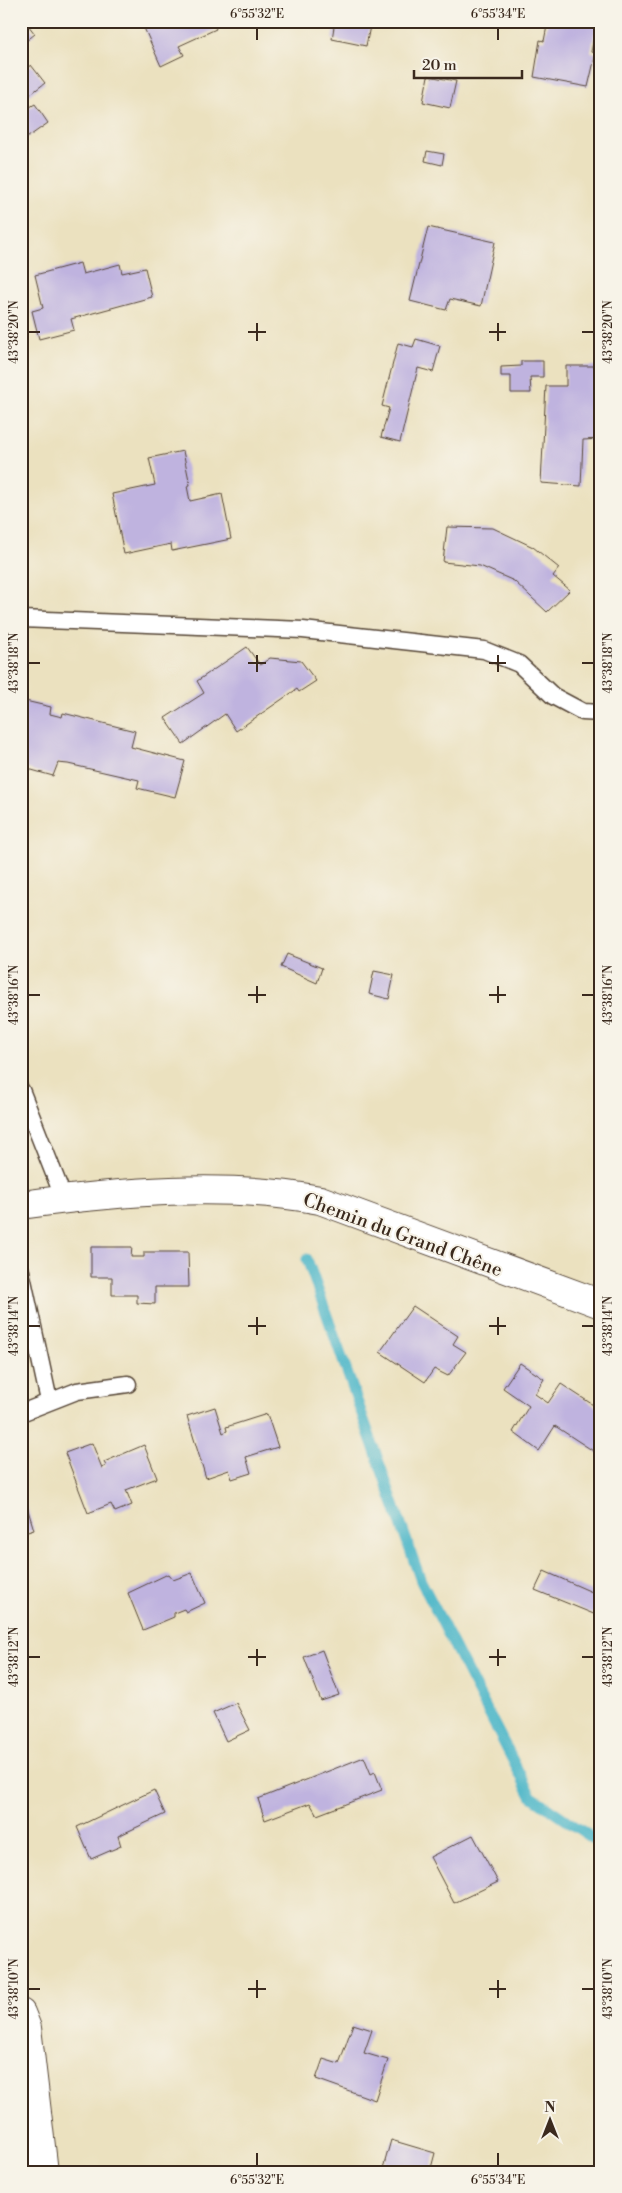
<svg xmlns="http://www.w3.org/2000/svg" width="622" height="2193" viewBox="0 0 622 2193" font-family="'Libre Bodoni',serif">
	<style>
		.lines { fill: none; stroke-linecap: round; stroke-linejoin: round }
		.stream { stroke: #4ab5c7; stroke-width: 11 }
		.building { fill: #bfb3df }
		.service-casing { stroke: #554536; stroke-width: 19 }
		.tertiary-casing { stroke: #554536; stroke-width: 30 }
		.secondary-casing { stroke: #554536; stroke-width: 30 }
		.service { stroke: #fff; stroke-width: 16 }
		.tertiary { stroke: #fff; stroke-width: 28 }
		.secondary { stroke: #fff; stroke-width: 28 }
		.ticks { fill: none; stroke: #3b2a1e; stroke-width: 2 }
		.labels { text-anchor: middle; stroke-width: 4; stroke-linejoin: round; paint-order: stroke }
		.street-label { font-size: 19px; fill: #3b2a1e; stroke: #f7f3e8 }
		.neatline { fill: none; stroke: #3b2a1e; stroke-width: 2 }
		.ticks-label { font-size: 12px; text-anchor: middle; fill: #3b2a1e }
	</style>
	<rect width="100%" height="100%" fill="#f7f3e8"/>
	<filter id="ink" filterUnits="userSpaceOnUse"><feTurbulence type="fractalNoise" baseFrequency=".02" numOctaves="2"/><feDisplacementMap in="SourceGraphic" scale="10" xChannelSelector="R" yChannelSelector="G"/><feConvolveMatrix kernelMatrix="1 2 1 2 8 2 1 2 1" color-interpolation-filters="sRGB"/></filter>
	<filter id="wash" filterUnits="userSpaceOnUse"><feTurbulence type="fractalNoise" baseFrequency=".0096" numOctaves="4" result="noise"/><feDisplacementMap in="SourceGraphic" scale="20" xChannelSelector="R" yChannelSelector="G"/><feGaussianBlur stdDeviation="1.12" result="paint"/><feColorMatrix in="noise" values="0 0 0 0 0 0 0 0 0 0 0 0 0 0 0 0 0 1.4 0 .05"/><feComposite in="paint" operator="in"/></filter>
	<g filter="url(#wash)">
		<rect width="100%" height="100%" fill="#ebe1bf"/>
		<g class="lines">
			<!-- stream -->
			<polyline class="stream" points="307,1259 421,1581 531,1796 601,1844"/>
		</g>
		<g id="blocks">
			<!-- building -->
			<g class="building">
				<polygon points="21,21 25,21 35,34 21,45"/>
				<polygon points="141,21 213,21 216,29 179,46 184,55 161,66"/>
				<polygon points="314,21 371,21 366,46 332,39 334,27 314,24"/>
				<polygon points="548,21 597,21 591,52 596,53 588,87 534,77 540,40 544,41"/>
				<polygon points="31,65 45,83 24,99 30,107 35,104 48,123 21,142 21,72"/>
				<polygon points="428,76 456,81 450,108 423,102"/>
				<polygon points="427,151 444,154 442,165 425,161"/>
				<polygon points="428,227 495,242 481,306 450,299 446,310 410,301"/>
				<polygon points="80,263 83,274 120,264 122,273 145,268 152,297 71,319 74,330 39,339 32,311 43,308 35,275"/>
				<polygon points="416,339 440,346 433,372 418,368 400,442 381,437 389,408 382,406 398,343 413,347"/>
				<polygon points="521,361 543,361 543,377 530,377 531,393 511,393 511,376 501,376 501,367 521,366"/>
				<polygon points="566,366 601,366 601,439 583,440 581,486 541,483 546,386 566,386"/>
				<polygon points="183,451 190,485 187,486 190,501 222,494 231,539 172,551 171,544 124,554 112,494 155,485 149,458"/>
				<polygon points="447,527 493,528 533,547 559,568 553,576 570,590 547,612 514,581 480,566 443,562"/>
				<polygon points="247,647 260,665 270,658 301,661 316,681 299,692 297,689 236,731 225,714 183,744 165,718 204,693 197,681"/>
				<polygon points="21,700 51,707 50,714 62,717 63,713 135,731 131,747 185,761 175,797 137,788 139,780 68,764 58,763 53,776 21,767"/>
				<polygon points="287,954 322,968 317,983 281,967"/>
				<polygon points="374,971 394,975 389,999 369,994"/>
				<polygon points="91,1247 132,1247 131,1257 144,1257 144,1252 188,1252 189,1287 155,1287 155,1304 137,1303 137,1295 112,1295 112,1277 91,1277"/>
				<polygon points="413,1306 458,1336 453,1344 466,1352 448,1376 434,1369 425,1382 380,1352"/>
				<polygon points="520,1363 544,1379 535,1394 548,1403 561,1384 601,1410 601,1456 555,1426 539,1451 513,1432 529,1406 503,1388"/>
				<polygon points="215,1407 223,1433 227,1431 226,1427 267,1414 278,1447 246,1457 251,1473 232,1479 229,1470 206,1478 187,1416"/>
				<polygon points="92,1443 102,1468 106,1466 104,1462 144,1445 157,1478 126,1490 132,1505 115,1512 111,1504 88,1513 65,1453"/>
				<polygon points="24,1497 34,1530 21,1534 21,1498"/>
				<polygon points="544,1571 601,1596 601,1617 535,1590"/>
				<polygon points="192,1573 205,1603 186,1612 184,1609 174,1613 174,1617 143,1630 128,1593 168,1574 173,1580"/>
				<polygon points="322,1650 339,1695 321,1701 304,1657"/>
				<polygon points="236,1703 250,1730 226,1741 213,1713"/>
				<polygon points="364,1757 371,1774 375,1772 382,1790 317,1815 310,1803 265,1820 258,1799"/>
				<polygon points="154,1790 165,1814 118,1836 121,1846 91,1859 77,1827"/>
				<polygon points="473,1835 498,1882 454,1903 430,1857"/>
				<polygon points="353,2024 372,2030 364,2053 388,2060 375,2100 316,2079 323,2059 339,2064"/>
				<polygon points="391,2140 435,2153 430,2172 382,2172"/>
			</g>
		</g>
	</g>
	<g filter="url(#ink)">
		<use href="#blocks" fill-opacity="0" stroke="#554536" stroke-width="1"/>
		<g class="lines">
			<defs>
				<g id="service">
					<polyline points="21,619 303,630 484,650 519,664 553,696 583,712 601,713"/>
					<polyline points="21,1090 64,1199"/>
					<polyline points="21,1271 49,1401"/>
					<polyline points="21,1413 77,1391 128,1384"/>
				</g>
				<polyline id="tertiary" points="21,2013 27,2028 44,2172"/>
				<path id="secondary" d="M21 1205C116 1192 226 1182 320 1200L601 1304"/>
			</defs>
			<!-- service casing -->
			<use href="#service" class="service-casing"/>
			<!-- tertiary casing -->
			<use href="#tertiary" class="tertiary-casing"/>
			<!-- secondary casing -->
			<use href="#secondary" class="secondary-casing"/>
			<!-- service -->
			<use href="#service" class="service"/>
			<!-- tertiary -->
			<use href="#tertiary" class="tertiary"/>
			<!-- secondary -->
			<use href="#secondary" class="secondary"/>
		</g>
	</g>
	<!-- ticks -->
	<path class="ticks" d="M257 28V40M498 28V40M257 323V341M498 323V341M28 332H40M248 332H266M489 332H506M582 332H594M257 655V672M498 655V672M28 663H40M248 663H266M489 663H506M582 663H594M257 986V1003M498 986V1003M28 995H40M248 995H266M489 995H506M582 995H594M257 1317V1335M498 1317V1335M28 1326H40M248 1326H266M489 1326H506M582 1326H594M257 1649V1666M498 1649V1666M28 1657H40M248 1657H266M489 1657H506M582 1657H594M257 1980V1998M498 1980V1998M28 1989H40M248 1989H266M489 1989H506M582 1989H594M257 2153V2166M498 2153V2166"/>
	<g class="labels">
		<!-- street labels -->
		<g class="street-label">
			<text transform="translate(403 1234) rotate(20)" y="7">Chemin du Grand Chêne</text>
		</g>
	</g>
	<!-- margin -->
	<rect width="622" height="2193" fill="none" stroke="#f7f3e8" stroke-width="55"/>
	<!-- north arrow -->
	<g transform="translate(550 2120)" stroke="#f7f3e8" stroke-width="4" paint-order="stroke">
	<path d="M0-4L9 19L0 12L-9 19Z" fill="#3b2a1e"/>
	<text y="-8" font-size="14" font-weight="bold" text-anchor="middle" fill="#3b2a1e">N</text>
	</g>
	<!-- scale -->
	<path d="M414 70v8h108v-8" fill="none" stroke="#3b2a1e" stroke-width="2.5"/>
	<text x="422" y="70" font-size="15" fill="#3b2a1e" stroke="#f7f3e8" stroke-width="4" paint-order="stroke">20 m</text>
	<rect x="28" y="28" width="566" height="2138" class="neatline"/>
	<g class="ticks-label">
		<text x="257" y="18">6°55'32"E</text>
		<text x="498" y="18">6°55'34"E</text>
		<text transform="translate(14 332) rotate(-90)" y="4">43°38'20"N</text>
		<text transform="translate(608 332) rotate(-90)" y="4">43°38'20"N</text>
		<text transform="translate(14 663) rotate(-90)" y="4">43°38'18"N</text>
		<text transform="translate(608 663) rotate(-90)" y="4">43°38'18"N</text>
		<text transform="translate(14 995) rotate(-90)" y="4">43°38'16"N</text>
		<text transform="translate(608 995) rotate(-90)" y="4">43°38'16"N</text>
		<text transform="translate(14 1326) rotate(-90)" y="4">43°38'14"N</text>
		<text transform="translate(608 1326) rotate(-90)" y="4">43°38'14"N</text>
		<text transform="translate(14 1657) rotate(-90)" y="4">43°38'12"N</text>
		<text transform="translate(608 1657) rotate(-90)" y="4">43°38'12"N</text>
		<text transform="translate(14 1989) rotate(-90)" y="4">43°38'10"N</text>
		<text transform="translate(608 1989) rotate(-90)" y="4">43°38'10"N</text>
		<text x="257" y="2184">6°55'32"E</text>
		<text x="498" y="2184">6°55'34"E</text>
	</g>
</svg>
